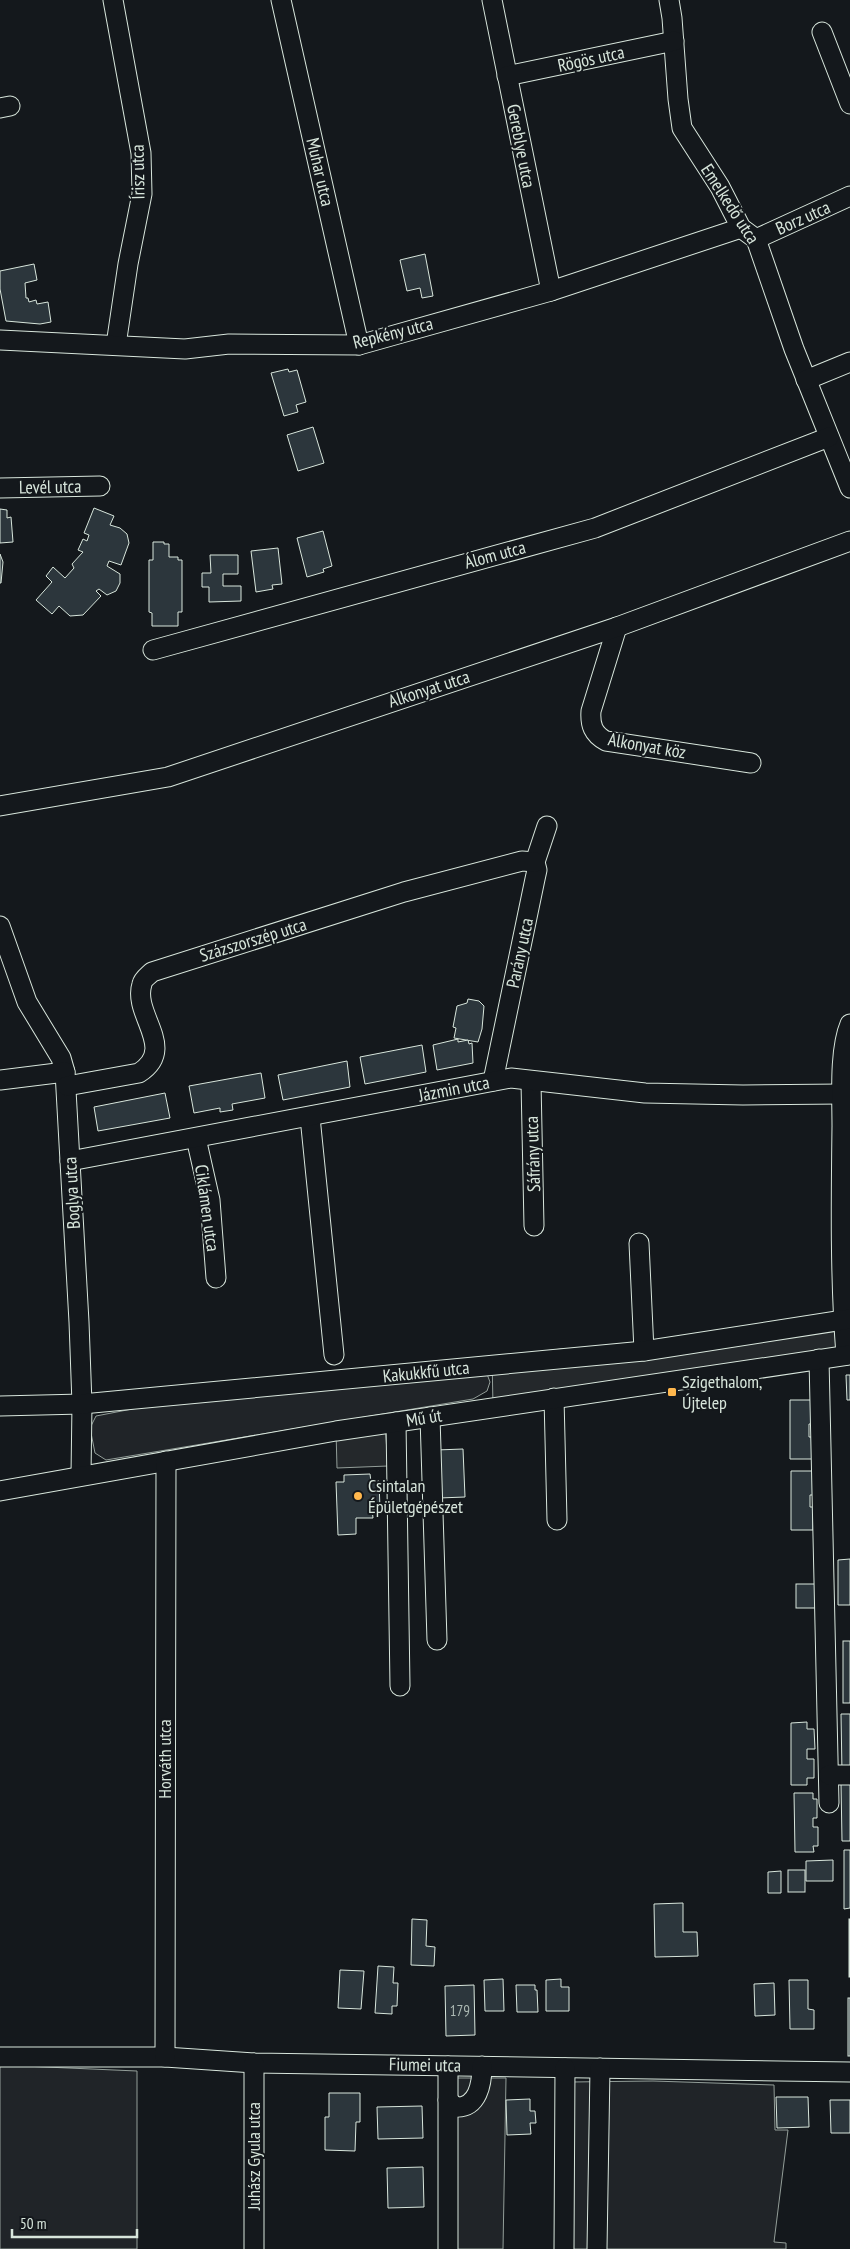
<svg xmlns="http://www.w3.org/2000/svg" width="850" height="2249" viewBox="0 0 850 2249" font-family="'PT Sans Narrow',sans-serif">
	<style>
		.green { fill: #202428; stroke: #939e99 }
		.parking { fill: #24282b; stroke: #939e99 }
		.building { fill: #2c363c; stroke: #d8e6dc }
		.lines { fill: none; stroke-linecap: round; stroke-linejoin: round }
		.minor-casing { stroke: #d8e6dc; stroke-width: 21 }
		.minor { stroke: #14181c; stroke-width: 19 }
		.poi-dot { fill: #ffb74d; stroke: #14181c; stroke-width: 2 }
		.labels { text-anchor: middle; stroke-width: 4; stroke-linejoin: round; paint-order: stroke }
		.number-label { font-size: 15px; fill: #adbab4 }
		.street-label { font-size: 18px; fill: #d8e6dc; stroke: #14181c }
		.poi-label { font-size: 18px; fill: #d8e6dc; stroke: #14181c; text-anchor: start }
	</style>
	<rect width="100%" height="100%" fill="#14181c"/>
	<!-- green -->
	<g class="green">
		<polygon points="487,1374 490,1382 487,1391 473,1399 106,1460 95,1453 90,1428 96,1416 163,1403"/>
		<polygon points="0,2065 137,2071 137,2249 0,2249"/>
		<polygon points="451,2078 506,2078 503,2249 452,2249"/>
		<polygon points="653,2081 774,2085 775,2130 788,2130 774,2242 786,2243 786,2249 570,2249 571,2082"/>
	</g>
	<!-- parking -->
	<g class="parking">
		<polygon points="843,1320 846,1355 493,1407 492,1357 561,1349 644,1351"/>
		<polygon points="385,1424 388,1466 337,1468 336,1431"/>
	</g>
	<!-- building -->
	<g class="building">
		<polygon points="425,254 433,296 422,298 420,288 407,291 400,260"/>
		<polygon points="34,264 37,280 25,283 26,298 28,298 29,302 36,300 37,304 48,302 51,322 40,324 6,321 0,289 0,271"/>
		<polygon points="288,369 289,372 297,370 306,402 296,405 298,412 284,416 271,373"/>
		<polygon points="313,427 324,463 298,471 287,435"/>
		<polygon points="94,508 114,516 110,525 120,528 127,534 129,543 121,565 109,561 107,566 120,574 120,583 116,591 107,595 99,589 96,591 101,596 83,615 70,616 59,606 52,614 36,600 52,582 46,576 53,567 65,578 74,568 72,564 83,552 78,550 83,539 87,541 89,535 84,533"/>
		<polygon points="0,509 7,510 7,518 11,517 13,542 0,543"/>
		<polygon points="323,531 332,566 323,569 324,572 307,577 297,538"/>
		<polygon points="153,542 164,542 164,544 169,544 169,557 178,557 178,560 182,560 182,612 178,612 178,626 152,626 152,613 149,612 149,560 153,560"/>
		<polygon points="278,548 282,584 272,585 273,589 256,592 251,551"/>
		<polygon points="0,554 3,562 1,583 0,583"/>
		<polygon points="210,555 238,555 238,574 223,574 223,586 241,586 241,601 209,602 209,587 202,587 202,573 211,573"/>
		<polygon points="468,999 479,1001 484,1006 482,1029 478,1042 454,1038 456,1028 453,1027 457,1006 467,1003"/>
		<polygon points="458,1039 458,1042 468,1040 469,1044 472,1043 473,1063 437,1070 433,1045"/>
		<polygon points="422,1045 426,1072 365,1084 360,1057"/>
		<polygon points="347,1061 350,1087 283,1100 278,1075"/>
		<polygon points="261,1073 265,1098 232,1104 233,1110 220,1112 220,1108 194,1113 189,1086"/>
		<polygon points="165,1093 170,1118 98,1131 94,1107"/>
		<polygon points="846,1375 850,1375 850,1400 847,1400"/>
		<polygon points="790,1400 812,1400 812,1424 809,1424 809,1437 812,1437 812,1459 790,1459"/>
		<polygon points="463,1449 465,1497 439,1498 436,1450"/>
		<polygon points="791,1471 813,1471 813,1495 810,1495 810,1507 813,1507 813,1530 791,1530"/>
		<polygon points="370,1474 371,1482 379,1481 380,1509 372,1509 373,1518 356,1518 356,1534 338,1535 336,1482 344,1482 344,1475"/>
		<polygon points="850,1559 850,1605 838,1605 838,1560"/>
		<rect x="796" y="1584" width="20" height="24"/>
		<rect x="843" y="1641" width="7" height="62"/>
		<polygon points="841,1714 850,1714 850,1773 842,1773"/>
		<polygon points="807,1722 807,1729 814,1729 815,1749 807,1749 807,1759 814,1759 814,1778 807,1778 807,1785 791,1785 791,1723"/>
		<polygon points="841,1783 850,1783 850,1841 842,1841"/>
		<polygon points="794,1793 813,1793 813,1799 817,1799 817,1818 813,1818 813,1827 818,1827 818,1846 813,1846 814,1852 795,1852"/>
		<polygon points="844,1850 850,1850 850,1908 844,1909"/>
		<polygon points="833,1860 833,1881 806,1881 806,1861"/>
		<rect x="788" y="1870" width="17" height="22"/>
		<polygon points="781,1871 781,1893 768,1893 768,1872"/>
		<polygon points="683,1903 683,1932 697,1932 698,1956 655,1957 654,1904"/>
		<polygon points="412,1919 427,1920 426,1946 435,1947 434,1966 411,1965"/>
		<rect x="849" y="1919" width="1" height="58"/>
		<polygon points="378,1966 394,1967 393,1983 398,1983 397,2006 392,2006 392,2014 375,2013"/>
		<polygon points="340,1970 364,1971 361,2009 338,2008"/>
		<polygon points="503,1979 504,2011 485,2011 484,1980"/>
		<polygon points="561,1979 561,1987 569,1987 569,2011 546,2011 546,1980"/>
		<polygon points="789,1980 808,1980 808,2009 814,2010 814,2029 790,2029"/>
		<polygon points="774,1983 775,2015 755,2016 754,1984"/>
		<polygon points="474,1985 475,2035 446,2036 445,1986"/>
		<polygon points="516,1985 535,1985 535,1990 537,1990 538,2012 517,2012"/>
		<rect x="848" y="1998" width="2" height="58"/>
		<polygon points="329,2093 360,2093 360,2122 356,2122 355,2151 325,2150 325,2117 329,2117"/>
		<polygon points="776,2097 808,2097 809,2127 777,2128"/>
		<polygon points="530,2099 530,2111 535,2111 536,2123 530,2123 531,2134 507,2135 506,2100"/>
		<polygon points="830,2100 850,2100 850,2133 831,2133"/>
		<polygon points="422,2106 423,2138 378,2139 377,2107"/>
		<polygon points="423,2167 424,2207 388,2208 387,2168"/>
	</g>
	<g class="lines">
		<defs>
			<g id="minor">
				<polyline points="113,0 141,153 142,194 128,264 116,345"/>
				<polyline points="281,0 359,345"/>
				<polyline points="492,0 551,291"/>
				<polyline points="669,0 672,18 678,99 682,128 720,187 741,228 756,239 794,349 850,488"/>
				<polyline points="822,32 850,104"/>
				<polyline points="507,76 674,41"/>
				<polyline points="0,108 10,106"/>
				<polyline points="756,239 850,196"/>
				<polyline points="0,340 185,349 229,344 359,345 551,291 741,228"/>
				<polyline points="806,380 850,362"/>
				<polyline points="0,488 100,486"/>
				<path d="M617 627 591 711C590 725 593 734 606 741L751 763"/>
				<polyline points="153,650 595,528 829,437"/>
				<polyline points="0,806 168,777 617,627 850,541"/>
				<polyline points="0,926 27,1002 61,1058 65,1072 79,1322 82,1404 81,1475"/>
				<polyline points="0,1080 65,1072"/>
				<polyline points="493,1081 535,879 537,870 535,862 547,826"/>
				<polyline points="531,1082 534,1226"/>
				<path d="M67 1086 139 1073C178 1048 132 1015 142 984 143 979 148 976 152 972L404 892 522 861 535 862"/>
				<polyline points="310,1117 334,1355"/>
				<polyline points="196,1138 210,1200 216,1278"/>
				<polyline points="70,1161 511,1078 645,1093 743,1095 842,1094"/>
				<polyline points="639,1243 644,1351"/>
				<path d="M846 1355C840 1279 841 1203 842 1126 842 1097 839 1050 850 1024"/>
				<polyline points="819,1359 829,1803"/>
				<polyline points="554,1398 557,1520"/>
				<polyline points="0,1406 82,1404 644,1351 850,1319"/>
				<polyline points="430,1417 437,1640"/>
				<polyline points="396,1422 400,1686"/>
				<polyline points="0,1491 336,1431 850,1355"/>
				<polyline points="829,1775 850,1775"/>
				<polyline points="0,2057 165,2057 254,2063 850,2072"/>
				<polyline points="165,2057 166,1461"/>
				<path d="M448 2100 455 2107C478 2109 482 2083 482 2066"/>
				<polyline points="254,2249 254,2063"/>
				<polyline points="448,2249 448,2066"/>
				<polyline points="564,2249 565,2068"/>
				<polyline points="597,2249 600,2068"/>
			</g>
		</defs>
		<!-- minor casing -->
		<use href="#minor" class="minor-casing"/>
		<!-- minor -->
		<use href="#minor" class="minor"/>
	</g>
	<!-- markers -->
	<g class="poi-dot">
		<rect x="667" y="1387" width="10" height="10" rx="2.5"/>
		<circle cx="358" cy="1496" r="5"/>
	</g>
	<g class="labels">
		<!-- number labels -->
		<g class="number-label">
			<text x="460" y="2016">179</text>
		</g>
		<!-- street labels -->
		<g class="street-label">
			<text transform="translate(591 59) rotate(-12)" y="6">Rögös utca</text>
			<text transform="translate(521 146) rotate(79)" y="6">Gereblye utca</text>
			<text transform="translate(138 172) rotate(-91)" y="6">Írisz utca</text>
			<text transform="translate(320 172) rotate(77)" y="6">Muhar utca</text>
			<text transform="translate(730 204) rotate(57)" y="6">Emelkedő utca</text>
			<text transform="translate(803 218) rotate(-24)" y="6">Borz utca</text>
			<text transform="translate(393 333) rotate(-14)" y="6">Repkény utca</text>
			<text transform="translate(50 487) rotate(-1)" y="6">Levél utca</text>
			<text transform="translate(495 555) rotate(-15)" y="6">Álom utca</text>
			<text transform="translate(429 689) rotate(-18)" y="6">Alkonyat utca</text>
			<text transform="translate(647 746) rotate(10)" y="6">Alkonyat köz</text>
			<text transform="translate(253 940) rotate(-17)" y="6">Százszorszép utca</text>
			<text transform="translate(520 953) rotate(-78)" y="6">Parány utca</text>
			<text transform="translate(454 1089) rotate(-11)" y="6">Jázmin utca</text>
			<text transform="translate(533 1154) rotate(-92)" y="6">Sáfrány utca</text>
			<text transform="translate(72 1193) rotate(-93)" y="6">Boglya utca</text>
			<text transform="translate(207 1208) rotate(82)" y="6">Ciklámen utca</text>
			<text transform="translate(426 1372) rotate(-6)" y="6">Kakukkfű utca</text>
			<text transform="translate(424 1418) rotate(-9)" y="6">Mű út</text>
			<text transform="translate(165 1759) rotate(-90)" y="6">Horváth utca</text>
			<text transform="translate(425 2065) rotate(1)" y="6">Fiumei utca</text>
			<text transform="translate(254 2156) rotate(-90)" y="6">Juhász Gyula utca</text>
		</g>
		<!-- poi labels -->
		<g class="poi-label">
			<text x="682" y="1388">Szigethalom,<tspan x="682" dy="21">Újtelep</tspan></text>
			<text x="368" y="1492">Csintalan<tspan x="368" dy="21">Épületgépészet</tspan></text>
		</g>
	</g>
	<!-- scale -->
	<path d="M12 2229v8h125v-8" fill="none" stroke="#d8e6dc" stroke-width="2.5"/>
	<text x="20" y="2229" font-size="15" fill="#d8e6dc" stroke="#14181c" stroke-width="4" paint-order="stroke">50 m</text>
</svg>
